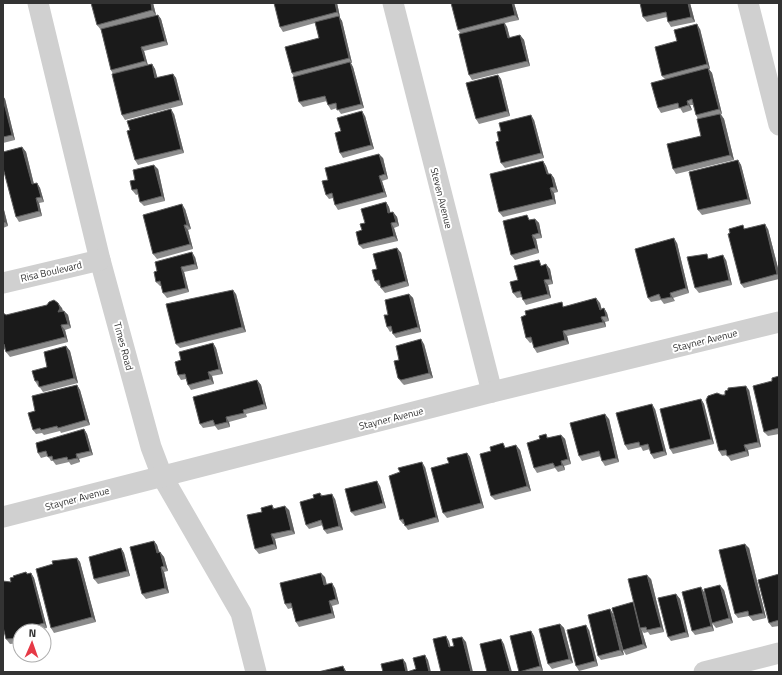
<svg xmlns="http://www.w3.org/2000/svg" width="782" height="675" viewBox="0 0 782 675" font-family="'Titillium Web',sans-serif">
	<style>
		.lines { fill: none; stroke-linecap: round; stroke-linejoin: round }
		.minor { stroke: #d0d0d0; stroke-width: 21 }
		.wall { fill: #8c8c8c }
		.shaded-wall { fill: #5f5f5f }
		.building { fill: #1a1a1a; stroke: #5f5f5f }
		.labels { text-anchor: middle; stroke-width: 4; stroke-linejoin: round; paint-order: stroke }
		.street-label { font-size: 10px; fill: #333; stroke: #fff }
	</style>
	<rect width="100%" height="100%" fill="#fff"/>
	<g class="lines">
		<!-- minor -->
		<g class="minor">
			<polyline points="38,3 100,260 151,447 162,476 241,613 256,672"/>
			<polyline points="393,3 492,392"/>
			<polyline points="748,3 779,125"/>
			<polyline points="3,283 100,260"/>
			<polyline points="3,517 492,392 779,322"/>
			<polyline points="704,672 779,653"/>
		</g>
	</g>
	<!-- wall -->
	<g class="wall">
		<polygon points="153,3 156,15 158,15 161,19 168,45 144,51 148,65 152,64 155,69 157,78 173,74 176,78 183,105 125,120 122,115 113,74 111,70 101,30 97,25"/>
		<polygon points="337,3 340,17 339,17 342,21 352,63 351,63 353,67 364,108 341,114 337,108 331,110 328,105 327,101 303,107 299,102 294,77 292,73 319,38 315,23 283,32 280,27"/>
		<polygon points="514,3 519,20 505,23 507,27 510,38 520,35 524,40 530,66 472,80 469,75 461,34 458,30"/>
		<polygon points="690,3 695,22 671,27 668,22 667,17 647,22 643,17"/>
		<polygon points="700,29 710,69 709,69 712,73 722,114 721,114 724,119 734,160 676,174 673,169 701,136 698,119 696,115 693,105 690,105 692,110 683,113 680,108 661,113 658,108 665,79 662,76 677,41"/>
		<polygon points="498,75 501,79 510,116 479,124 476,119"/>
		<polygon points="3,96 5,99 15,140 3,143"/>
		<polygon points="174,114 184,153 138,165 135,160"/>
		<polygon points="365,116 374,149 343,158 340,153 341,131"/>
		<polygon points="534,120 544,158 505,168 501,163 499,141"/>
		<polygon points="22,147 26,152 34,184 37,183 40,188 44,202 39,203 42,216 19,222 16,217"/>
		<polygon points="383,158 388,179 382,181 387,197 338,210 335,205 333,198 329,199 326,195 328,180"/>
		<polygon points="738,160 741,165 751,204 702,215 698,210"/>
		<polygon points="543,161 546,166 549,174 551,174 554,178 558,192 554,193 556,204 503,217 499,212"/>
		<polygon points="158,169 165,201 144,206 140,202 139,194 136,195 132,190 135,180"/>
		<polygon points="386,202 389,207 390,213 393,212 397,217 399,226 394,228 398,241 363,249 359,245 362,230 365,223"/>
		<polygon points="3,206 8,226 3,228"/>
		<polygon points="185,209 191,229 188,230 193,249 157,259 153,254"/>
		<polygon points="535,219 539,223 542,238 536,239 539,253 515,260 511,255 531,220"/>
		<polygon points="746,229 768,229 779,272 779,279 744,288 741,284"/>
		<polygon points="677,243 689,293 673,298 675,301 664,304 661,300 651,302 648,298"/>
		<polygon points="397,248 401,253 409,286 385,293 381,288 381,286 379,286 375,281 377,269"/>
		<polygon points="195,257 198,269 184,272 189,292 167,298 163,293 161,286 160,286 156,282"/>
		<polygon points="710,259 726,260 732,285 699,293 695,288"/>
		<polygon points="543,265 550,269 553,284 548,285 551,298 526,305 523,300 522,297 517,298 513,293 518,280"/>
		<polygon points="236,294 246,332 180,348 176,344"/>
		<polygon points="409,294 413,298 421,332 396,338 393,334 392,331 390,332 387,327 388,315"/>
		<polygon points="600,303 601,309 604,308 607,313 609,321 605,322 606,327 567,336 569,344 537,353 534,348 533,342 530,343 526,338 565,306"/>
		<polygon points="62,308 63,311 64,311 68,315 71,328 65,330 68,342 10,357 6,352 6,349 3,350 3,313 6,315"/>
		<polygon points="213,343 216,348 223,374 212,376 214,384 191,390 188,385 186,379 181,380 178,375 181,360"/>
		<polygon points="424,344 433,378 404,385 402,383 398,378 399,360"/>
		<polygon points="66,346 70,351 78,383 43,392 39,386 38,386 35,381 47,367"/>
		<polygon points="779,376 779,434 768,436 764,432 772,381"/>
		<polygon points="257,380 261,385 267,409 246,414 247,417 229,422 230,427 218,430 215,426 203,428 200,424"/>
		<polygon points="77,385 80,390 90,425 61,433 60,431 44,435 42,433 36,434 33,430 35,411"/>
		<polygon points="749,390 761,447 748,450 749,456 731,461 727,455 722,456 719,451 722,395"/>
		<polygon points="701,399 704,404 714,444 673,454 670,449"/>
		<polygon points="655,409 667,455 654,459 651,454 650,449 643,451 641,447 628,450 625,445"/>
		<polygon points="609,419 619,462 605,466 602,461 601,456 582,461 579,456"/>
		<polygon points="84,429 87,434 93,455 79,459 80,462 71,465 69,462 56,465 53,461 51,461 48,456 41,458 38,453"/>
		<polygon points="546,434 548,438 561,435 565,439 571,464 564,466 565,470 558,472 555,468 537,473 534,468 540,439"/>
		<polygon points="506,448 520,450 531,491 495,500 491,496"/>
		<polygon points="467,453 470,457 484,508 447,518 443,513 449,463"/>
		<polygon points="425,467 439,522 408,530 404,524 403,524 400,520"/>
		<polygon points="380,486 386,508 355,516 351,512"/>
		<polygon points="320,493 323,496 335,499 343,530 327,534 324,530 323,525 309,529 306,525 314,498"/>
		<polygon points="272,505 274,508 289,510 295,534 275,539 277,549 259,554 255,549 262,512"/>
		<polygon points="154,541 157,545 159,552 160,552 164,557 168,571 164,572 169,593 146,599 142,594"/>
		<polygon points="121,548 124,553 130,576 98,584 94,579"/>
		<polygon points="749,548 766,618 753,621 749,616 738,618 735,614"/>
		<polygon points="77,558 80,562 96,622 54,633 51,628"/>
		<polygon points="26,572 27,574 31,573 34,578 47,628 35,631 20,631 20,643 10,644 6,639 14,577"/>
		<polygon points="779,575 779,626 772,627 769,623"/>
		<polygon points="325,577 326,584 335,588 339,604 332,606 335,618 299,627 296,622 292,608 288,609 285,604"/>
		<polygon points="651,579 664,632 650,635 648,632 644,633 642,631 647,648 626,655 623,650 633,602 634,604"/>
		<polygon points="724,590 733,623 716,628 712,623 707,603 714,631 695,635 692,631 704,591"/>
		<polygon points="676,594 680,599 689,637 671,641 668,637"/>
		<polygon points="610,609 613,614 624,655 601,660 598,656"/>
		<polygon points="560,624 564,628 573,663 552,669 548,664"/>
		<polygon points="589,630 598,666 579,671 576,666"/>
		<polygon points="531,631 534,636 543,671 539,672 519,672 510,636"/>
	</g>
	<!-- shaded-wall -->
	<g class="shaded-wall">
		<polygon points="151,3 153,3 156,15 152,10"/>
		<polygon points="335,3 337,3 340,17 337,12"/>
		<polygon points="512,3 514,3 519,20 515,15"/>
		<polygon points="688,3 690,3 695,22 691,17"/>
		<polygon points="158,15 161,19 168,45 165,41"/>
		<polygon points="339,16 342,21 352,63 349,58"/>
		<polygon points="504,23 507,27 511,43 508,38"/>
		<polygon points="697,24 700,29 710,69 707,64"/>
		<polygon points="520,35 524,40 530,66 527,61"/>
		<polygon points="141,47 144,51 148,66 145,61"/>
		<polygon points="350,62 353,67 364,108 361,104"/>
		<polygon points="152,64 155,69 159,83 155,78"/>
		<polygon points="708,68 712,73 722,114 719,109"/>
		<polygon points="173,74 176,78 183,105 180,100"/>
		<polygon points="498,75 501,79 510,116 507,111"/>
		<polygon points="3,96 5,99 15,140 12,135 3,99"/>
		<polygon points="687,101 690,105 692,110 688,105"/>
		<polygon points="171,109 174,114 184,153 181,149"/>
		<polygon points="362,111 365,116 374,149 371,145"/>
		<polygon points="720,114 724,119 734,160 730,155"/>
		<polygon points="531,115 534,120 544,158 541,153"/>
		<polygon points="22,147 26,152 35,189 32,184"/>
		<polygon points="379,154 383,158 388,179 385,174"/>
		<polygon points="738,160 741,165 751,204 748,199"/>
		<polygon points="543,161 546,166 550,179 547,174"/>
		<polygon points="154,165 158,169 165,201 162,196"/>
		<polygon points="551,174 554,178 558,192 554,187"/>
		<polygon points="379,176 382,181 387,197 384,192"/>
		<polygon points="37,183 40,188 44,202 41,197"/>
		<polygon points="550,188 554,193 556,204 553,199"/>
		<polygon points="36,198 39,203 42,216 39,211"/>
		<polygon points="386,202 389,207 392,218 388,213"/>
		<polygon points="182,204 185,209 191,229 187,225"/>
		<polygon points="3,206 8,226 5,222 3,214"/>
		<polygon points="393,212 397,217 399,226 396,222"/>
		<polygon points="535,219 539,223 542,238 539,233"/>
		<polygon points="391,223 394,228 398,241 394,236"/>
		<polygon points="765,224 768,229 779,272 779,276 777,274"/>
		<polygon points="184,225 188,230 193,249 190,244"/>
		<polygon points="532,235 536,239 539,253 536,248"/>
		<polygon points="674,238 677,243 689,293 686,288"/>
		<polygon points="397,248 401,253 409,286 406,281"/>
		<polygon points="192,252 195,257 198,269 195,264"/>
		<polygon points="723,255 726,260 732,285 729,280"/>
		<polygon points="546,264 550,269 553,284 550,279"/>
		<polygon points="181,267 184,272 189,292 186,288"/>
		<polygon points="544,280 548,285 551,298 548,294"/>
		<polygon points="233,290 236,294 246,332 242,327"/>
		<polygon points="670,293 673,298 675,301 671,297"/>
		<polygon points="409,294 413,298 421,332 418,327"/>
		<polygon points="596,298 600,303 603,314 600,310"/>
		<polygon points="58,303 62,308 63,313 58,312"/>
		<polygon points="604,308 607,313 609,321 606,316"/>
		<polygon points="64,311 68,315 71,328 68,324"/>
		<polygon points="601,317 605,322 606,327 603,322"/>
		<polygon points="61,325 65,330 68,342 65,337"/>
		<polygon points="563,331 567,336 569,344 565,340"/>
		<polygon points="421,339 424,344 433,378 429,373"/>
		<polygon points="213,343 216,348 223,374 219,369"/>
		<polygon points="66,346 70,351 78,383 74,378"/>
		<polygon points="208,372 212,376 214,384 210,379"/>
		<polygon points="257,380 261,385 267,409 264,404"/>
		<polygon points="77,385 80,390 90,425 86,420"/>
		<polygon points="746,386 749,390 761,447 758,442"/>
		<polygon points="701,399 704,404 714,444 711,439"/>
		<polygon points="652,404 655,409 667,455 664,451"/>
		<polygon points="605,414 609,419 619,462 616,458"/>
		<polygon points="226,417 229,422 230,427 227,422"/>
		<polygon points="84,429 87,434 93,455 90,451"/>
		<polygon points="561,435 565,439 571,464 568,459"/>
		<polygon points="516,445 520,450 531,491 527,486"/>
		<polygon points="744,445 748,450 749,456 746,451"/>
		<polygon points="467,453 470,457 484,508 481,503"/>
		<polygon points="76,454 79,459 80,462 77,458"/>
		<polygon points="561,461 564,466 565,470 562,465"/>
		<polygon points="422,462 425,467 439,522 436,517"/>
		<polygon points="377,481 380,486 386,508 383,503"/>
		<polygon points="332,494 335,499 343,530 339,526"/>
		<polygon points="285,506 289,510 295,534 291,530"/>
		<polygon points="271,534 275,539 277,549 274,544"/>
		<polygon points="154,541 157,545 161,558 157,553"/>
		<polygon points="745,544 749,548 766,618 763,613"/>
		<polygon points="121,548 124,553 130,576 127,571"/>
		<polygon points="160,552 164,557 168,571 164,566"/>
		<polygon points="77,558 80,562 96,622 92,617"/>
		<polygon points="161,567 164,572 169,593 165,588"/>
		<polygon points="31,573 34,578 47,628 44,623"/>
		<polygon points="321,573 325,577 328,589 324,585"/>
		<polygon points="647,575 651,579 664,632 661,627"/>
		<polygon points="332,583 335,588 339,604 336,599"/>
		<polygon points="720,585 724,590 733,623 729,618"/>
		<polygon points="701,587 704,592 714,631 711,626"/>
		<polygon points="676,594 680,599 689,637 686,632"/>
		<polygon points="329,601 332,606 335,618 332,613"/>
		<polygon points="633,602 636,607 640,628 642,631 647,648 643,644"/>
		<polygon points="610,609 613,614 624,655 620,650"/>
		<polygon points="560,624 564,628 573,663 569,659"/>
		<polygon points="586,625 589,630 598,666 595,661"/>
		<polygon points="531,631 534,636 543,671 540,666"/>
		<polygon points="446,636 449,641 452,652 449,647"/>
		<polygon points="462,637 466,642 473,672 471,672"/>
		<polygon points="501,639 504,644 512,672 510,672"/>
		<polygon points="425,655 428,660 431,672 429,672"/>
		<polygon points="403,659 406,663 408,672 406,672"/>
		<polygon points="343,666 346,671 347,672 345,672"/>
	</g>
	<!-- building -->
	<g class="building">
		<polygon points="91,3 151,3 152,10 97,25"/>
		<polygon points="274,3 335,3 337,12 280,27"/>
		<polygon points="451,3 512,3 515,15 458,30"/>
		<polygon points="640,3 688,3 691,17 668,22 666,12 643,17"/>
		<polygon points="158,15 165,41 141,47 145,61 111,70 101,29"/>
		<polygon points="339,16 349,58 292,73 285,47 319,38 315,22"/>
		<polygon points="504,23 508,38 520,35 527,61 469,75 459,34"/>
		<polygon points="697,24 707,64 662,76 655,47 677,41 674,30"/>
		<polygon points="350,62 361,104 337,110 336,103 328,105 325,96 299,102 293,77"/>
		<polygon points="152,64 155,78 173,74 180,100 122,115 112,74"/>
		<polygon points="708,68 719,109 696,115 692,99 687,101 688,105 679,108 678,103 658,108 651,83"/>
		<polygon points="498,75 507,111 476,119 466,83"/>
		<polygon points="3,99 12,135 3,137"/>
		<polygon points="171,109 181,149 135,160 127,131 130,130 127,121"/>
		<polygon points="362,111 371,145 340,153 335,133 341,131 337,118"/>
		<polygon points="720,114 730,155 673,169 667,144 701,136 697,119"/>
		<polygon points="531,115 541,153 501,163 496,142 499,141 497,132 501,131 499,123"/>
		<polygon points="22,147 32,184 37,183 41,197 36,198 39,211 16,217 3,168 3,152"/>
		<polygon points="379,154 385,174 379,176 384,192 335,205 332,193 326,195 322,181 328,180 325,168"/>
		<polygon points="738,160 748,199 698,210 689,172"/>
		<polygon points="543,161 547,174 551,174 554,187 550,188 553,199 499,212 490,174"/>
		<polygon points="154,165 162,196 140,202 137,189 132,190 130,181 135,180 133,170"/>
		<polygon points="386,202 388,213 393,212 396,222 391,223 394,236 359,245 356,232 362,230 360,224 365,223 361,209"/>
		<polygon points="182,204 187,225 184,225 190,244 153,254 143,215"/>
		<polygon points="3,214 5,222 3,222"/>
		<polygon points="527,215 529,220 535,219 539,233 532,235 536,248 511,255 503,221"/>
		<polygon points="765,224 777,274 741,284 728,234 730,233 729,229 743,225 744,229"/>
		<polygon points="674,238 686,288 670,293 671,297 661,299 659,294 648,298 635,249"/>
		<polygon points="397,248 406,281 381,288 379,280 375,281 372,270 377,269 373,254"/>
		<polygon points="192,252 195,264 181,267 186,288 163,293 160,281 156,282 154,272 157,271 155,262"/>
		<polygon points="707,254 708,259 723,255 729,280 695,288 687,257"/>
		<polygon points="539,260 541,266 546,264 550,279 544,280 548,294 523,300 520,291 513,293 510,282 518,280 514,266"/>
		<polygon points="233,290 242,327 176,344 166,304"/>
		<polygon points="409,294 418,327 393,334 391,326 387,327 384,315 388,315 385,300"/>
		<polygon points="596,298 600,310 604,308 606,316 601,317 603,322 563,331 565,340 534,348 531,337 526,338 521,317 526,315 525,311 562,302 563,307"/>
		<polygon points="54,300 58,303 60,308 58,312 64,311 68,324 61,325 65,337 6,352 4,344 3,345 3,313 6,315 47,305 49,302"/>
		<polygon points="421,339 429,373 401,380 398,378 394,361 399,360 396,346"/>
		<polygon points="213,343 219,369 208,372 210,379 188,385 185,374 178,375 175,362 181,360 179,352"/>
		<polygon points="66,346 74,378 39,387 38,381 35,381 32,371 47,367 44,352"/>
		<polygon points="779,376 779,428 764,432 753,386 772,381 772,378"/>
		<polygon points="257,380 264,404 243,410 244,413 226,417 227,422 215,425 213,420 200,424 193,397"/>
		<polygon points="77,385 86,420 58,428 57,426 41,430 40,428 33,430 28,413 35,411 32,396"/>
		<polygon points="746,386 758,442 744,445 746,451 727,456 726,450 719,451 706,400 708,396 717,393 722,395 725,395 725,391 728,390 728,388"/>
		<polygon points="701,399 711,439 670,449 660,409"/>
		<polygon points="652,404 664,451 651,454 648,444 640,446 639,442 625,445 616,413"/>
		<polygon points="605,414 616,458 602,461 599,451 579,456 570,423"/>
		<polygon points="84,429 90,451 76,454 77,458 68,460 67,457 53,460 52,456 48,457 46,451 38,453 36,443"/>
		<polygon points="546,434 547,438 561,435 568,459 561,461 562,465 555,467 553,463 534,468 527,443 540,439 539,436"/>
		<polygon points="503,443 505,448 516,445 527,486 491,496 480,454 491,451 490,447"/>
		<polygon points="467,453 481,503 443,513 431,468 449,463 447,458"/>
		<polygon points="422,462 436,517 405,526 403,519 400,520 389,476 400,472 398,468"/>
		<polygon points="377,481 383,503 351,512 345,489"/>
		<polygon points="320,493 321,496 332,494 339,526 324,530 321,520 306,525 300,502 314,498 313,495"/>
		<polygon points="272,505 273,509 285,506 291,530 271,534 274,544 255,549 247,515 262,512 261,508"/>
		<polygon points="154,541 157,553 160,552 164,566 161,567 165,588 142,594 130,547"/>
		<polygon points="745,544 763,613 749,616 748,611 735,614 719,550"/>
		<polygon points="121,548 127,571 94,579 89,557"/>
		<polygon points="77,558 92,617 51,628 36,569 53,564 52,561"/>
		<polygon points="26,572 27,574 31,573 44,623 26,628 27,631 20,631 20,638 6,639 3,627 3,581 11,582 10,578 14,577 13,576"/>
		<polygon points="321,573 324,585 332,583 336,599 329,601 332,613 296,622 291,603 285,604 280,583"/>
		<polygon points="779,574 779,620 769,623 758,580"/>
		<polygon points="647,575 661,627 647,630 646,627 640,628 628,579"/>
		<polygon points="720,585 729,618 712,623 704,589"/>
		<polygon points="701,587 711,626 692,631 682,592"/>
		<polygon points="676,594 686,632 668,637 658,598"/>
		<polygon points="633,602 643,644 623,650 612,608"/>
		<polygon points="610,609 620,650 598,656 588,615"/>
		<polygon points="560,624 569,659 548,664 539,629"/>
		<polygon points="586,625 595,661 576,666 567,630"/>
		<polygon points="531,631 540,666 519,672 510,636"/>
		<polygon points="446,636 449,647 454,646 452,639 462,637 471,672 441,672 433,639"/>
		<polygon points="501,639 510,672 487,672 480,644"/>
		<polygon points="425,655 429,672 407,672 416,669 413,658"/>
		<polygon points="403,659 406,672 383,672 381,664"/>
		<polygon points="343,666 345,672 318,672"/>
	</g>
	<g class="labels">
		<!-- street labels -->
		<g class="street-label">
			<text transform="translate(442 198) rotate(76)" y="4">Steven Avenue</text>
			<text transform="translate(51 271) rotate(-13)" y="4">Risa Boulevard</text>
			<text transform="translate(705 340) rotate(-14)" y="4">Stayner Avenue</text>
			<text transform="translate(124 346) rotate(75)" y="4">Times Road</text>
			<text transform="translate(391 418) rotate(-14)" y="4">Stayner Avenue</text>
			<text transform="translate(77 498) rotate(-15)" y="4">Stayner Avenue</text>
		</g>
	</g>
	<!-- border -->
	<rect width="782" height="675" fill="none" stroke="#333333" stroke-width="8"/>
	<!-- north arrow -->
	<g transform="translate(32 643) rotate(2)"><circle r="19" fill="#ffffff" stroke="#adadad"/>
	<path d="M0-3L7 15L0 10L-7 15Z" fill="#e63946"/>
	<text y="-6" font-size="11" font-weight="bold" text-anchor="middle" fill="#333333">N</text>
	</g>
</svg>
